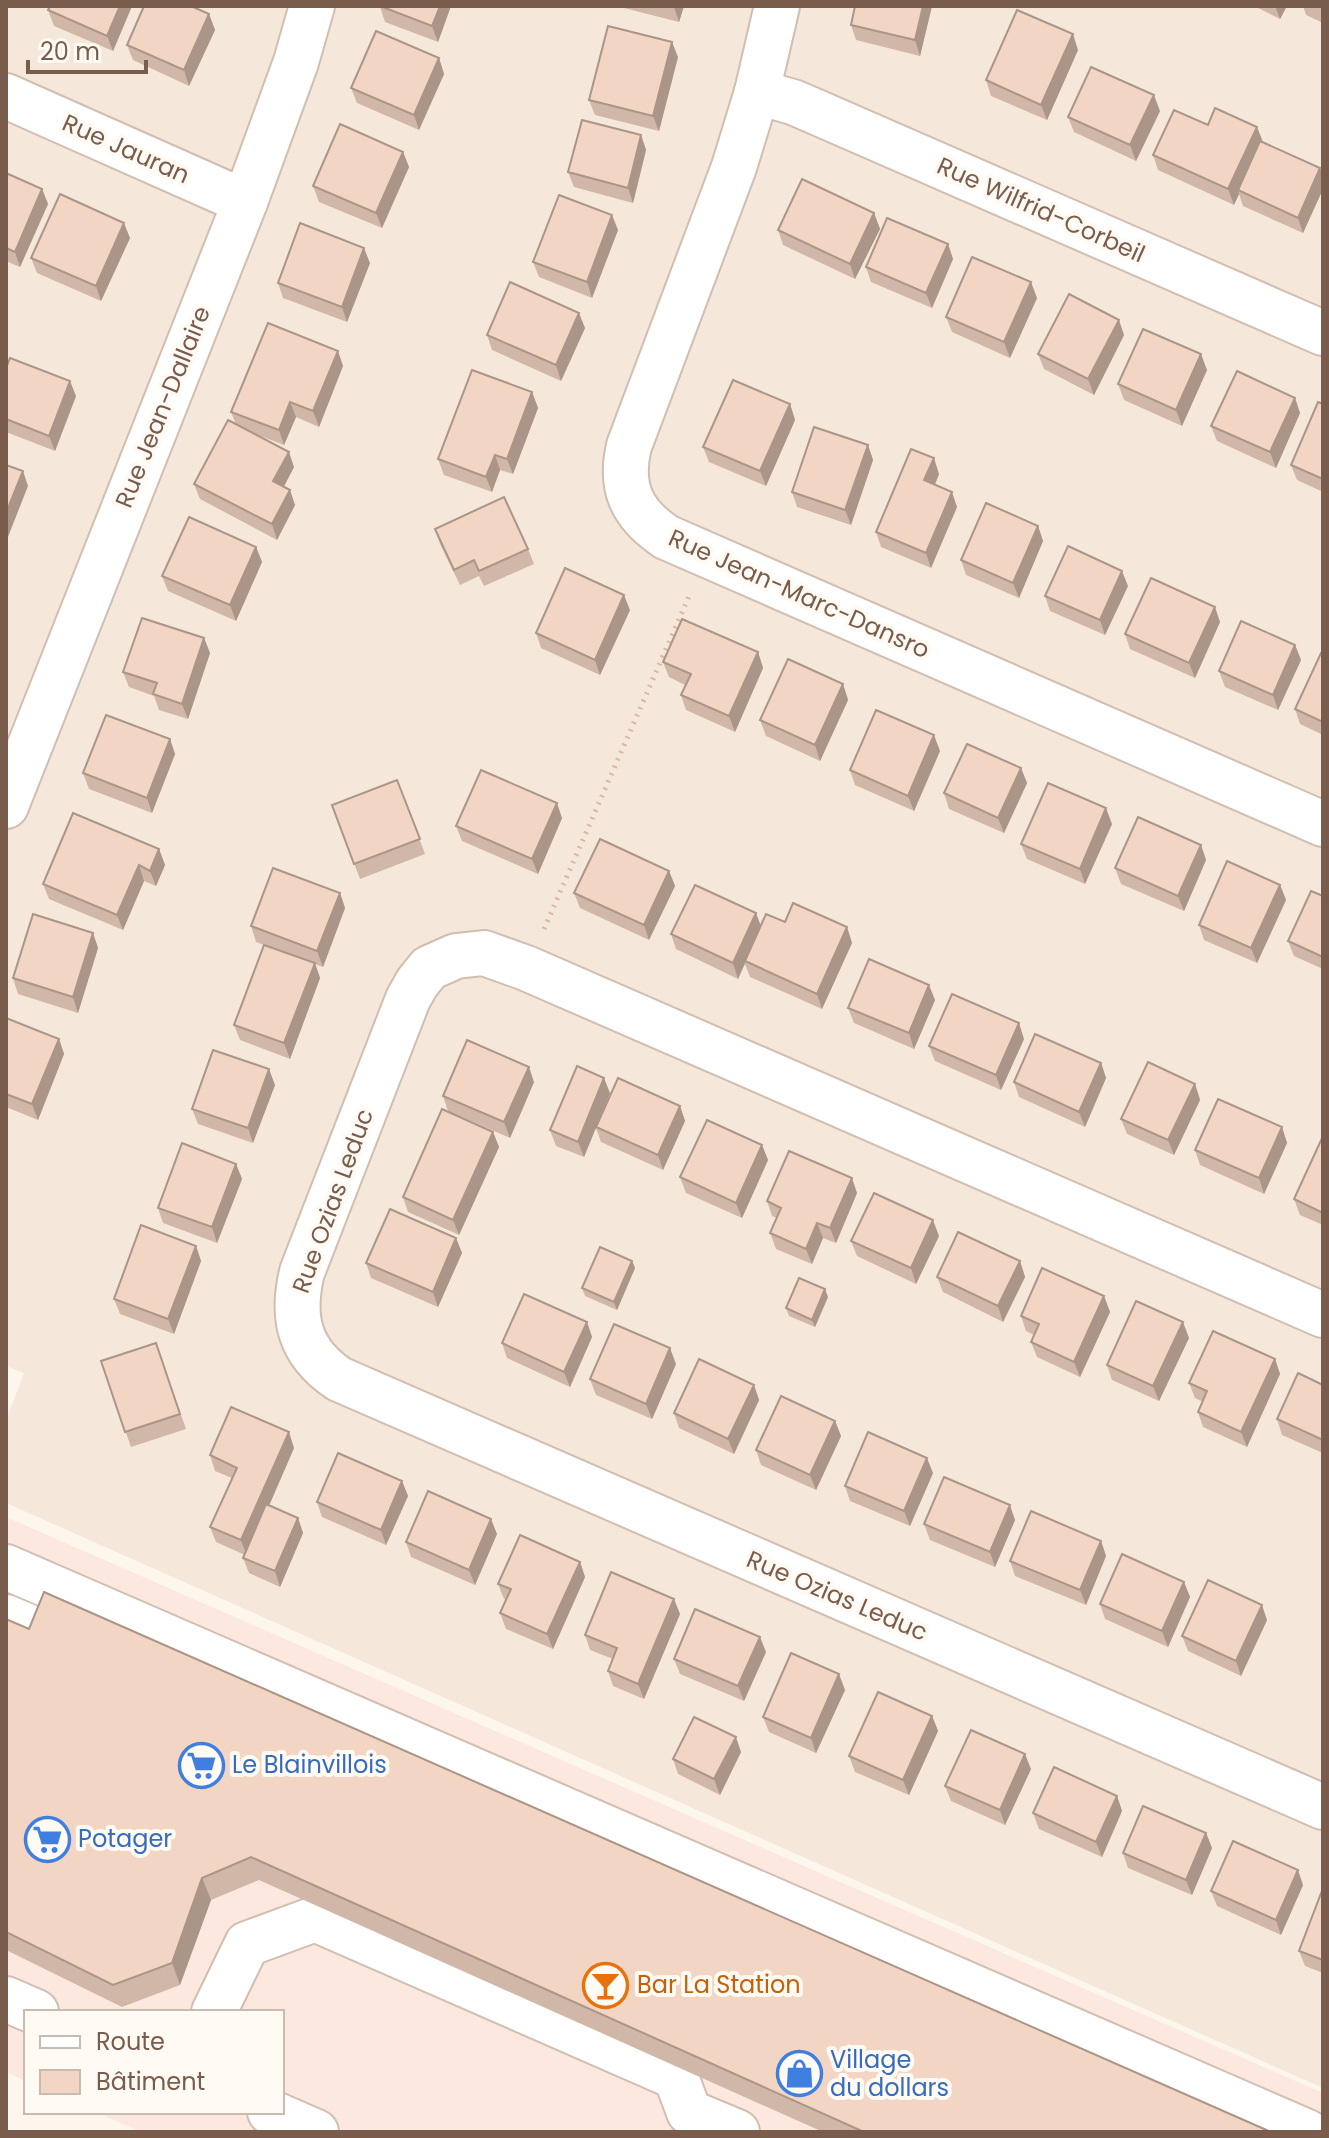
<svg xmlns="http://www.w3.org/2000/svg" width="1329" height="2138" viewBox="0 0 1329 2138" font-family="Poppins,sans-serif">
	<style>
		.residential { fill: #f5e8da }
		.commercial { fill: #fde8e0 }
		.lines { fill: none; stroke-linecap: round; stroke-linejoin: round }
		.minor-casing { stroke: #d1beb0; stroke-width: 48 }
		.path { stroke: #d9b8a5; stroke-width: 5; stroke-dasharray: 2 6; stroke-linecap: butt }
		.minor { stroke: #fff; stroke-width: 44 }
		.wall { fill: #d1b7a8 }
		.shaded-wall { fill: #aa9588 }
		.building { fill: #f3d5c3; stroke: #aa9588; stroke-width: 2 }
		.labels { text-anchor: middle; stroke-width: 8; stroke-linejoin: round; paint-order: stroke }
		.street-label { font-size: 24px; fill: #7a5c4d; stroke: #fffaf3 }
		.shop-label { font-size: 24px; fill: #366cbe; stroke: #fffaf3; text-anchor: start }
		.food-label { font-size: 24px; fill: #c56008; stroke: #fffaf3; text-anchor: start }
	</style>
	<rect width="100%" height="100%" fill="#fdf6ec"/>
	<!-- residential -->
	<polygon class="residential" points="6,6 1323,6 1323,2088 6,1503 6,1421 24,1373 6,1366"/>
	<!-- commercial -->
	<polygon class="commercial" points="6,1517 1323,2093 1323,2132 141,2132 96,2112 282,2112 282,2012 26,2012 26,2081 6,2072"/>
	<g class="lines">
		<defs>
			<g id="minor">
				<path d="M777 6 757 92 734 167 629 446C619 488 632 514 666 537L1323 824"/>
				<polyline points="757,92 793,102 814,111 1323,333"/>
				<polyline points="6,96 245,202"/>
				<polyline points="6,806 245,202 296,62 312,6"/>
				<path d="M1323 1315 526 968 484 953 456 956 429 968 417 983 408 999 302 1272C291 1318 299 1352 339 1379L1323 1807"/>
				<polyline points="6,1567 1307,2132"/>
				<polyline points="6,1617 44,1633"/>
				<polyline points="6,1999 36,2012"/>
				<polyline points="214,2012 247,1944 315,1919 676,2077 689,2112 737,2132"/>
				<polyline points="270,2112 316,2132"/>
			</g>
		</defs>
		<!-- minor casing -->
		<use href="#minor" class="minor-casing"/>
		<!-- path -->
		<polyline class="path" points="544,929 690,594"/>
		<!-- minor -->
		<use href="#minor" class="minor"/>
	</g>
	<!-- wall -->
	<g class="wall">
		<polygon points="50,6 132,6 113,51 54,26 48,10"/>
		<polygon points="451,6 438,42 385,22 380,7"/>
		<polygon points="616,6 684,6 679,22"/>
		<polygon points="855,6 932,6 920,56 856,40 851,25"/>
		<polygon points="1254,6 1287,6 1280,19"/>
		<polygon points="1303,6 1323,6 1323,23 1306,15"/>
		<polygon points="209,14 215,30 189,86 133,60 127,45"/>
		<polygon points="1078,50 1047,120 991,96 986,80"/>
		<polygon points="678,57 659,131 595,115 589,100"/>
		<polygon points="439,58 444,74 419,130 357,103 351,88"/>
		<polygon points="1160,111 1136,161 1074,132 1068,117"/>
		<polygon points="1208,125 1263,142 1323,176 1323,189 1303,233 1243,206 1239,194 1234,205 1158,170 1153,155"/>
		<polygon points="641,135 646,150 633,203 574,187 568,172"/>
		<polygon points="403,152 409,167 382,228 319,202 313,186"/>
		<polygon points="6,173 42,189 48,204 20,267 6,261"/>
		<polygon points="874,213 880,229 855,279 783,245 778,230"/>
		<polygon points="618,230 592,298 539,277 533,262"/>
		<polygon points="130,238 101,301 37,273 31,258"/>
		<polygon points="948,244 953,259 932,308 871,282 866,267"/>
		<polygon points="370,263 347,322 283,298 278,283"/>
		<polygon points="1037,298 1010,358 952,332 946,317"/>
		<polygon points="585,328 561,381 492,350 487,335"/>
		<polygon points="1124,335 1094,395 1044,369 1038,354"/>
		<polygon points="343,366 319,427 296,417 284,445 253,433 294,467 284,486 295,505 277,540 200,499 194,484 236,425 231,412"/>
		<polygon points="6,368 76,396 55,451 6,432"/>
		<polygon points="1207,370 1182,426 1124,400 1118,384"/>
		<polygon points="532,392 538,408 513,474 500,470 492,492 444,475 438,459"/>
		<polygon points="1295,398 1300,413 1276,468 1217,441 1211,426"/>
		<polygon points="790,404 795,420 766,486 709,462 703,447"/>
		<polygon points="1323,404 1323,492 1297,480 1291,465"/>
		<polygon points="868,445 873,460 851,525 797,507 792,492"/>
		<polygon points="939,474 935,485 957,507 931,568 881,547 876,532"/>
		<polygon points="1038,526 1043,541 1019,598 966,575 961,560"/>
		<polygon points="435,529 528,549 534,564 484,586 479,576 460,585 440,544"/>
		<polygon points="256,547 262,562 236,621 168,591 162,576"/>
		<polygon points="1128,586 1105,635 1050,611 1045,596"/>
		<polygon points="630,610 600,675 541,648 536,633"/>
		<polygon points="1220,622 1195,678 1130,649 1125,634"/>
		<polygon points="204,638 210,653 188,719 159,710 154,696 129,687 123,672"/>
		<polygon points="1295,645 1301,660 1278,710 1225,687 1219,671"/>
		<polygon points="758,652 763,668 735,732 686,710 681,695 685,685 669,677 663,662"/>
		<polygon points="1323,654 1323,735 1300,724 1295,709"/>
		<polygon points="843,684 848,700 820,761 766,736 760,720"/>
		<polygon points="170,739 175,754 152,813 89,789 83,773"/>
		<polygon points="940,751 914,811 855,785 850,770"/>
		<polygon points="1021,768 1027,783 1004,833 949,809 944,793"/>
		<polygon points="397,780 425,854 360,879 332,805"/>
		<polygon points="562,818 538,874 462,841 456,826"/>
		<polygon points="1112,824 1085,884 1027,859 1021,844"/>
		<polygon points="1201,845 1206,860 1184,911 1121,884 1115,868"/>
		<polygon points="159,849 165,865 156,886 144,881 123,930 49,899 43,884"/>
		<polygon points="669,871 675,886 649,940 580,908 574,893"/>
		<polygon points="1280,885 1286,900 1257,963 1204,940 1199,925"/>
		<polygon points="340,893 345,908 323,967 315,964 320,978 290,1059 240,1040 234,1025 275,949 256,942 251,926"/>
		<polygon points="1323,896 1323,969 1294,956 1288,941"/>
		<polygon points="785,922 847,927 852,943 822,1009 750,977 745,964 738,979 676,949 671,934 761,926"/>
		<polygon points="93,933 98,948 78,1013 18,994 13,978"/>
		<polygon points="935,1000 914,1049 854,1023 848,1008"/>
		<polygon points="6,1018 59,1039 64,1054 38,1120 6,1107"/>
		<polygon points="1024,1039 1001,1090 935,1061 929,1046"/>
		<polygon points="1101,1063 1106,1078 1085,1127 1019,1097 1014,1082"/>
		<polygon points="534,1082 510,1138 448,1111 443,1096"/>
		<polygon points="1195,1084 1200,1100 1174,1155 1127,1134 1121,1119"/>
		<polygon points="275,1085 253,1143 198,1124 192,1109"/>
		<polygon points="610,1093 598,1122 680,1106 685,1121 663,1170 601,1142 596,1128 584,1157 556,1146 550,1130"/>
		<polygon points="1282,1127 1287,1143 1264,1194 1200,1165 1195,1150"/>
		<polygon points="493,1132 499,1147 459,1235 408,1212 403,1197"/>
		<polygon points="1323,1136 1323,1225 1300,1215 1294,1199"/>
		<polygon points="762,1145 768,1160 742,1218 686,1193 680,1177"/>
		<polygon points="236,1164 242,1179 217,1243 163,1223 158,1208"/>
		<polygon points="857,1193 836,1243 823,1238 812,1264 776,1249 770,1233 777,1218 772,1216 767,1201"/>
		<polygon points="939,1236 916,1284 857,1256 851,1241"/>
		<polygon points="456,1238 462,1253 438,1307 371,1278 366,1263"/>
		<polygon points="196,1246 201,1261 174,1334 120,1314 114,1299"/>
		<polygon points="632,1261 635,1268 617,1310 585,1296 582,1288"/>
		<polygon points="1020,1261 1025,1277 1003,1322 943,1292 937,1277"/>
		<polygon points="1104,1296 1110,1312 1080,1377 1037,1357 1031,1342 1034,1335 1026,1331 1021,1316"/>
		<polygon points="828,1297 815,1327 789,1316 786,1308"/>
		<polygon points="587,1322 592,1337 570,1387 507,1358 502,1343"/>
		<polygon points="1189,1338 1159,1401 1112,1380 1107,1365"/>
		<polygon points="156,1343 186,1429 131,1447 101,1361"/>
		<polygon points="1275,1359 1280,1374 1247,1447 1203,1427 1198,1412 1203,1402 1195,1398 1189,1383"/>
		<polygon points="676,1364 652,1419 596,1395 590,1379"/>
		<polygon points="754,1385 759,1400 734,1454 679,1428 674,1413"/>
		<polygon points="1323,1385 1323,1453 1282,1435 1277,1419"/>
		<polygon points="835,1421 841,1436 816,1490 761,1465 756,1450"/>
		<polygon points="294,1448 269,1506 298,1518 303,1533 280,1587 249,1573 243,1558 245,1555 216,1542 210,1527 232,1478 215,1471 210,1455"/>
		<polygon points="933,1473 910,1526 850,1501 845,1486"/>
		<polygon points="402,1481 408,1496 386,1545 322,1517 317,1502"/>
		<polygon points="1015,1520 995,1567 930,1540 924,1524"/>
		<polygon points="497,1534 475,1585 411,1557 406,1542"/>
		<polygon points="1101,1541 1106,1556 1086,1605 1015,1576 1010,1561"/>
		<polygon points="580,1562 585,1577 553,1649 506,1629 500,1613 506,1600 504,1599 498,1584"/>
		<polygon points="1184,1582 1190,1597 1168,1647 1105,1619 1100,1604"/>
		<polygon points="680,1614 644,1699 613,1686 608,1671 613,1659 590,1650 585,1635"/>
		<polygon points="6,1619 29,1629 1271,2132 823,2132 259,1880 211,1900 180,1985 122,2007 6,1950"/>
		<polygon points="1267,1620 1241,1676 1188,1651 1182,1636"/>
		<polygon points="766,1652 744,1701 680,1674 674,1659"/>
		<polygon points="845,1690 816,1753 769,1732 763,1717"/>
		<polygon points="932,1716 938,1731 909,1795 855,1772 849,1756"/>
		<polygon points="741,1752 720,1795 678,1774 673,1759"/>
		<polygon points="1031,1769 1005,1825 951,1801 945,1786"/>
		<polygon points="1117,1796 1122,1811 1102,1857 1039,1829 1033,1813"/>
		<polygon points="1206,1833 1212,1848 1192,1895 1128,1868 1123,1853"/>
		<polygon points="1303,1885 1281,1935 1217,1906 1211,1891"/>
		<polygon points="1323,1888 1323,1973 1305,1966 1299,1951"/>
	</g>
	<!-- shaded-wall -->
	<g class="shaded-wall">
		<polygon points="120,6 132,6 113,51 107,36"/>
		<polygon points="440,6 451,6 438,42 432,26"/>
		<polygon points="674,6 684,6 679,22 674,7"/>
		<polygon points="923,6 932,6 920,56 915,40"/>
		<polygon points="1275,6 1287,6 1280,19"/>
		<polygon points="209,14 215,30 189,86 184,70"/>
		<polygon points="1073,34 1078,50 1047,120 1041,105"/>
		<polygon points="672,42 678,57 659,131 653,116"/>
		<polygon points="439,58 444,74 419,130 414,115"/>
		<polygon points="1154,95 1160,111 1136,161 1130,145"/>
		<polygon points="1257,127 1263,142 1238,190 1239,194 1234,205 1228,189"/>
		<polygon points="641,135 646,150 633,203 628,188"/>
		<polygon points="403,152 409,167 382,228 376,213"/>
		<polygon points="1320,168 1323,176 1323,189 1303,233 1298,218"/>
		<polygon points="42,189 48,204 20,267 15,252"/>
		<polygon points="874,213 880,229 855,279 850,264"/>
		<polygon points="612,215 618,230 592,298 587,282"/>
		<polygon points="124,223 130,238 101,301 96,286"/>
		<polygon points="948,244 953,259 932,308 926,293"/>
		<polygon points="364,248 370,263 347,322 342,307"/>
		<polygon points="1031,282 1037,298 1010,358 1004,342"/>
		<polygon points="579,313 585,328 561,381 556,365"/>
		<polygon points="1119,320 1124,335 1094,395 1088,379"/>
		<polygon points="338,351 343,366 319,427 313,411"/>
		<polygon points="1201,354 1207,370 1182,426 1176,410"/>
		<polygon points="70,381 76,396 55,451 49,436"/>
		<polygon points="532,392 538,408 513,474 507,459"/>
		<polygon points="1295,398 1300,413 1276,468 1270,452"/>
		<polygon points="290,402 296,417 284,445 279,430"/>
		<polygon points="790,404 795,420 766,486 760,471"/>
		<polygon points="868,445 873,460 851,525 845,510"/>
		<polygon points="289,452 294,467 279,496 273,481"/>
		<polygon points="495,455 500,470 492,492 486,477"/>
		<polygon points="934,458 939,474 930,496 924,480"/>
		<polygon points="23,471 28,486 6,542 6,513"/>
		<polygon points="290,490 295,505 277,540 272,524"/>
		<polygon points="952,492 957,507 931,568 926,553"/>
		<polygon points="1038,526 1043,541 1019,598 1013,583"/>
		<polygon points="256,547 262,562 236,621 230,605"/>
		<polygon points="1122,571 1128,586 1105,635 1100,620"/>
		<polygon points="624,595 630,610 600,675 595,660"/>
		<polygon points="1215,607 1220,622 1195,678 1189,663"/>
		<polygon points="204,638 210,653 188,719 182,704"/>
		<polygon points="1295,645 1301,660 1278,710 1273,695"/>
		<polygon points="758,652 763,668 735,732 729,716"/>
		<polygon points="843,684 848,700 820,761 815,745"/>
		<polygon points="934,735 940,751 914,811 908,796"/>
		<polygon points="170,739 175,754 152,813 147,798"/>
		<polygon points="1021,768 1027,783 1004,833 998,818"/>
		<polygon points="557,803 562,818 538,874 532,859"/>
		<polygon points="1106,808 1112,824 1085,884 1080,869"/>
		<polygon points="1201,845 1206,860 1184,911 1178,896"/>
		<polygon points="159,849 165,865 156,886 150,871"/>
		<polygon points="139,865 144,881 123,930 117,915"/>
		<polygon points="669,871 675,886 649,940 644,925"/>
		<polygon points="1280,885 1286,900 1257,963 1251,948"/>
		<polygon points="340,893 345,908 323,967 317,951"/>
		<polygon points="756,913 762,929 745,961 745,963 738,979 733,963"/>
		<polygon points="847,927 852,943 822,1009 817,994"/>
		<polygon points="93,933 98,948 78,1013 73,997"/>
		<polygon points="315,963 320,978 290,1059 284,1043"/>
		<polygon points="929,985 935,1000 914,1049 909,1033"/>
		<polygon points="1019,1023 1024,1039 1001,1090 996,1075"/>
		<polygon points="59,1039 64,1054 38,1120 32,1104"/>
		<polygon points="1101,1063 1106,1078 1085,1127 1079,1112"/>
		<polygon points="529,1067 534,1082 510,1138 504,1122"/>
		<polygon points="269,1069 275,1085 253,1143 248,1128"/>
		<polygon points="604,1078 610,1093 584,1157 578,1142"/>
		<polygon points="1195,1084 1200,1100 1174,1155 1168,1140"/>
		<polygon points="680,1106 685,1121 663,1170 658,1155"/>
		<polygon points="1282,1127 1287,1143 1264,1194 1259,1178"/>
		<polygon points="493,1132 499,1147 459,1235 453,1220"/>
		<polygon points="762,1145 768,1160 742,1218 736,1203"/>
		<polygon points="236,1164 242,1179 217,1243 212,1227"/>
		<polygon points="852,1178 857,1193 836,1243 830,1228"/>
		<polygon points="933,1220 939,1236 916,1284 911,1268"/>
		<polygon points="817,1223 823,1238 812,1264 806,1249"/>
		<polygon points="456,1238 462,1253 438,1307 433,1292"/>
		<polygon points="196,1246 201,1261 174,1334 168,1319"/>
		<polygon points="632,1261 635,1268 617,1310 614,1302"/>
		<polygon points="1020,1261 1025,1277 1003,1322 998,1306"/>
		<polygon points="825,1289 828,1297 815,1327 812,1320"/>
		<polygon points="1104,1296 1110,1312 1080,1377 1074,1362"/>
		<polygon points="587,1322 592,1337 570,1387 564,1372"/>
		<polygon points="1183,1322 1189,1338 1159,1401 1153,1386"/>
		<polygon points="670,1348 676,1364 652,1419 646,1404"/>
		<polygon points="1275,1359 1280,1374 1247,1447 1241,1432"/>
		<polygon points="754,1385 759,1400 734,1454 728,1439"/>
		<polygon points="835,1421 841,1436 816,1490 810,1475"/>
		<polygon points="289,1432 294,1448 247,1556 241,1540"/>
		<polygon points="927,1458 933,1473 910,1526 904,1511"/>
		<polygon points="402,1481 408,1496 386,1545 381,1530"/>
		<polygon points="1010,1505 1015,1520 995,1567 990,1552"/>
		<polygon points="298,1518 303,1533 280,1587 275,1571"/>
		<polygon points="491,1519 497,1534 475,1585 469,1570"/>
		<polygon points="1101,1541 1106,1556 1086,1605 1080,1590"/>
		<polygon points="580,1562 585,1577 553,1649 547,1634"/>
		<polygon points="1184,1582 1190,1597 1168,1647 1162,1631"/>
		<polygon points="674,1599 680,1614 644,1699 638,1684"/>
		<polygon points="1262,1605 1267,1620 1241,1676 1236,1661"/>
		<polygon points="760,1637 766,1652 744,1701 738,1686"/>
		<polygon points="839,1674 845,1690 816,1753 811,1738"/>
		<polygon points="932,1716 938,1731 909,1795 903,1780"/>
		<polygon points="736,1737 741,1752 720,1795 714,1779"/>
		<polygon points="1025,1754 1031,1769 1005,1825 1000,1810"/>
		<polygon points="1117,1796 1122,1811 1102,1857 1096,1842"/>
		<polygon points="1206,1833 1212,1848 1192,1895 1186,1880"/>
		<polygon points="1298,1870 1303,1885 1281,1935 1276,1920"/>
		<polygon points="202,1878 211,1900 180,1985 172,1963"/>
	</g>
	<!-- building -->
	<g class="building">
		<polygon points="50,6 120,6 107,36 48,10"/>
		<polygon points="144,6 191,6 209,14 184,70 127,45"/>
		<polygon points="380,6 440,6 432,26"/>
		<polygon points="855,6 923,6 915,40 851,25"/>
		<polygon points="1017,10 1073,34 1041,105 986,80"/>
		<polygon points="608,26 672,42 653,116 589,100"/>
		<polygon points="376,31 439,58 414,115 351,88"/>
		<polygon points="1091,67 1154,95 1130,145 1068,117"/>
		<polygon points="1215,108 1257,127 1228,189 1153,155 1174,110 1208,125"/>
		<polygon points="582,120 641,135 628,188 568,172"/>
		<polygon points="340,124 403,152 376,213 313,186"/>
		<polygon points="1260,141 1320,168 1298,218 1238,190"/>
		<polygon points="6,173 42,189 15,252 6,248"/>
		<polygon points="802,179 874,213 850,264 778,230"/>
		<polygon points="60,194 124,223 96,286 31,258"/>
		<polygon points="559,195 612,215 587,282 533,262"/>
		<polygon points="887,218 948,244 926,293 866,267"/>
		<polygon points="300,223 364,248 342,307 278,283"/>
		<polygon points="972,257 1031,282 1004,342 946,317"/>
		<polygon points="510,282 579,313 556,365 487,335"/>
		<polygon points="1069,294 1119,320 1088,379 1038,354"/>
		<polygon points="268,323 338,351 313,411 290,402 279,430 231,412"/>
		<polygon points="1143,329 1201,354 1176,410 1118,384"/>
		<polygon points="10,358 70,381 49,436 6,419 6,368"/>
		<polygon points="472,370 532,392 507,459 495,455 486,477 438,459"/>
		<polygon points="1237,371 1295,398 1270,452 1211,426"/>
		<polygon points="733,380 790,404 760,471 703,447"/>
		<polygon points="1318,402 1323,404 1323,479 1291,465"/>
		<polygon points="228,420 289,452 273,481 290,490 272,524 194,484"/>
		<polygon points="814,427 868,445 845,510 792,492"/>
		<polygon points="911,449 934,458 924,480 952,492 926,553 876,532"/>
		<polygon points="6,465 23,471 6,513"/>
		<polygon points="504,497 528,549 479,571 474,560 454,570 435,529"/>
		<polygon points="986,503 1038,526 1013,583 961,560"/>
		<polygon points="189,517 256,547 230,605 162,576"/>
		<polygon points="1068,546 1122,571 1100,620 1045,596"/>
		<polygon points="565,568 624,595 595,660 536,633"/>
		<polygon points="1151,578 1215,607 1189,663 1125,634"/>
		<polygon points="142,618 204,638 182,704 153,694 157,683 123,672"/>
		<polygon points="682,619 758,652 729,716 681,695 691,674 663,662"/>
		<polygon points="1241,621 1295,645 1273,695 1219,671"/>
		<polygon points="1321,653 1323,654 1323,722 1295,709"/>
		<polygon points="788,659 843,684 815,745 760,720"/>
		<polygon points="876,710 934,735 908,796 850,770"/>
		<polygon points="106,715 170,739 147,798 83,773"/>
		<polygon points="967,744 1021,768 998,818 944,793"/>
		<polygon points="481,770 557,803 532,859 456,826"/>
		<polygon points="397,780 420,839 354,864 332,805"/>
		<polygon points="1048,783 1106,808 1080,869 1021,844"/>
		<polygon points="73,813 159,849 150,871 139,865 117,915 43,884"/>
		<polygon points="1138,817 1201,845 1178,896 1115,868"/>
		<polygon points="600,839 669,871 644,925 574,893"/>
		<polygon points="1227,861 1280,885 1251,948 1199,925"/>
		<polygon points="273,868 340,893 317,951 251,926"/>
		<polygon points="695,885 756,913 733,963 671,934"/>
		<polygon points="1311,891 1323,896 1323,957 1288,941"/>
		<polygon points="793,903 847,927 817,994 745,961 766,914 785,922"/>
		<polygon points="33,914 93,933 73,997 13,978"/>
		<polygon points="264,945 315,963 284,1043 234,1025"/>
		<polygon points="869,959 929,985 909,1033 848,1008"/>
		<polygon points="952,994 1019,1023 996,1075 929,1046"/>
		<polygon points="6,1018 59,1039 32,1104 6,1094"/>
		<polygon points="1035,1034 1101,1063 1079,1112 1014,1082"/>
		<polygon points="467,1040 529,1067 504,1122 443,1096"/>
		<polygon points="213,1050 269,1069 248,1128 192,1109"/>
		<polygon points="1148,1062 1195,1084 1168,1140 1121,1119"/>
		<polygon points="577,1066 604,1078 578,1142 550,1130"/>
		<polygon points="618,1078 680,1106 658,1155 596,1127"/>
		<polygon points="1218,1099 1282,1127 1259,1178 1195,1150"/>
		<polygon points="442,1109 493,1132 453,1220 403,1197"/>
		<polygon points="707,1120 762,1145 736,1203 680,1177"/>
		<polygon points="1323,1136 1323,1213 1294,1199"/>
		<polygon points="182,1143 236,1164 212,1227 158,1208"/>
		<polygon points="789,1151 852,1178 830,1228 817,1223 806,1249 770,1233 781,1208 767,1201"/>
		<polygon points="874,1193 933,1220 911,1268 851,1241"/>
		<polygon points="390,1209 456,1238 433,1292 366,1263"/>
		<polygon points="141,1225 196,1246 168,1319 114,1299"/>
		<polygon points="958,1232 1020,1261 998,1306 937,1277"/>
		<polygon points="600,1247 632,1261 614,1302 582,1288"/>
		<polygon points="1042,1268 1104,1296 1074,1362 1031,1342 1039,1324 1021,1316"/>
		<polygon points="799,1278 825,1289 812,1320 786,1308"/>
		<polygon points="524,1294 587,1322 564,1372 502,1343"/>
		<polygon points="1136,1301 1183,1322 1153,1386 1107,1365"/>
		<polygon points="614,1324 670,1348 646,1404 590,1379"/>
		<polygon points="1213,1331 1275,1359 1241,1432 1198,1412 1207,1391 1189,1383"/>
		<polygon points="156,1343 180,1414 125,1432 101,1361"/>
		<polygon points="699,1359 754,1385 728,1439 674,1413"/>
		<polygon points="1298,1373 1323,1385 1323,1440 1277,1419"/>
		<polygon points="781,1396 835,1421 810,1475 756,1450"/>
		<polygon points="231,1407 289,1432 241,1540 210,1527 237,1468 210,1455"/>
		<polygon points="868,1432 927,1458 904,1511 845,1486"/>
		<polygon points="338,1453 402,1481 381,1530 317,1502"/>
		<polygon points="944,1477 1010,1505 990,1552 924,1524"/>
		<polygon points="428,1491 491,1519 469,1570 406,1542"/>
		<polygon points="266,1504 298,1518 275,1571 243,1558"/>
		<polygon points="1031,1511 1101,1541 1080,1590 1010,1561"/>
		<polygon points="520,1535 580,1562 547,1634 500,1613 511,1589 498,1584"/>
		<polygon points="1122,1554 1184,1582 1162,1631 1100,1604"/>
		<polygon points="611,1572 674,1599 638,1684 608,1671 617,1648 585,1635"/>
		<polygon points="1208,1580 1262,1605 1236,1661 1182,1636"/>
		<polygon points="44,1592 1271,2132 864,2132 251,1857 202,1878 172,1963 113,1985 6,1932 6,1619 29,1629"/>
		<polygon points="695,1609 760,1637 738,1686 674,1659"/>
		<polygon points="791,1653 839,1674 811,1738 763,1717"/>
		<polygon points="878,1692 932,1716 903,1780 849,1756"/>
		<polygon points="694,1717 736,1737 714,1779 673,1759"/>
		<polygon points="971,1730 1025,1754 1000,1810 945,1786"/>
		<polygon points="1054,1767 1117,1796 1096,1842 1033,1813"/>
		<polygon points="1143,1806 1206,1833 1186,1880 1123,1853"/>
		<polygon points="1233,1841 1298,1870 1276,1920 1211,1891"/>
		<polygon points="1323,1888 1323,1960 1299,1951"/>
	</g>
	<!-- icons -->
	<defs>
		<symbol id="supermarket-ring" viewBox="-11 -11 22 22"><circle r="9.5" fill="#fffaf3" stroke="#3f7fe0" stroke-width="1.5"/><path d="M-6-5.5h2.5l.6 2H6L4.5 2H-2.5L-4.4-4H-6ZM-1.5 3.2a1.3 1.3 0 1 0 .1 0ZM3 3.2a1.3 1.3 0 1 0 .1 0Z" fill="#3f7fe0"/></symbol>
		<symbol id="bar-ring" viewBox="-11 -11 22 22"><circle r="9.5" fill="#fffaf3" stroke="#e8710a" stroke-width="1.5"/><path d="M-6-5H6L.8 .8V4.5H3.5V6h-7V4.5H-.8V.8Z" fill="#e8710a"/></symbol>
		<symbol id="shop-ring" viewBox="-11 -11 22 22"><circle r="9.5" fill="#fffaf3" stroke="#3f7fe0" stroke-width="1.5"/><path d="M-5-2.5h2.3a2.7 3.5 0 0 1 5.4 0H5L5.5 6h-11ZM-1.5-2.5h3a1.5 2.3 0 0 0-3 0Z" fill="#3f7fe0"/></symbol>
	</defs>
	<g fill-rule="evenodd">
		<use href="#supermarket-ring" x="176" y="1740" width="51" height="51"/>
		<use href="#supermarket-ring" x="22" y="1814" width="51" height="51"/>
		<use href="#bar-ring" x="580" y="1960" width="51" height="51"/>
		<use href="#shop-ring" x="774" y="2048" width="51" height="51"/>
	</g>
	<g class="labels">
		<!-- street labels -->
		<g class="street-label">
			<text transform="translate(126 149) rotate(24)" y="8">Rue Jauran</text>
			<text transform="translate(1041 210) rotate(24)" y="8">Rue Wilfrid-Corbeil</text>
			<text transform="translate(163 407) rotate(-68)" y="8">Rue Jean-Dallaire</text>
			<text transform="translate(799 594) rotate(24)" y="8">Rue Jean-Marc-Dansro</text>
			<text transform="translate(333 1201) rotate(-70)" y="8">Rue Ozias Leduc</text>
			<text transform="translate(837 1596) rotate(23)" y="8">Rue Ozias Leduc</text>
		</g>
		<!-- shop labels -->
		<g class="shop-label">
			<text x="232" y="1773">Le Blainvillois</text>
			<text x="78" y="1847">Potager</text>
			<text x="830" y="2068">Village<tspan x="830" dy="28">du dollars</tspan></text>
		</g>
		<!-- food labels -->
		<g class="food-label">
			<text x="637" y="1993">Bar La Station</text>
		</g>
	</g>
	<!-- border -->
	<rect width="1329" height="2138" fill="none" stroke="#7a5c4d" stroke-width="16"/>
	<!-- legend -->
	<rect x="24" y="2010" width="260" height="104" fill="#fffaf3" stroke="#cabbb1" stroke-width="2"/>
	<rect x="40" y="2036" width="40" height="12" fill="#ffffff" stroke="#cabbb1" stroke-width="2"/>
	<text x="96" y="2050" font-size="24" fill="#7a5c4d">Route</text>
	<rect x="40" y="2070" width="40" height="24" fill="#f3d5c3" stroke="#cabbb1" stroke-width="2"/>
	<text x="96" y="2090" font-size="24" fill="#7a5c4d">Bâtiment</text>
	<!-- scale -->
	<path d="M28 60v12h118v-12" fill="none" stroke="#7a5c4d" stroke-width="4"/>
	<text x="40" y="60" font-size="24" fill="#7a5c4d" stroke="#fffaf3" stroke-width="6" paint-order="stroke">20 m</text>
</svg>
